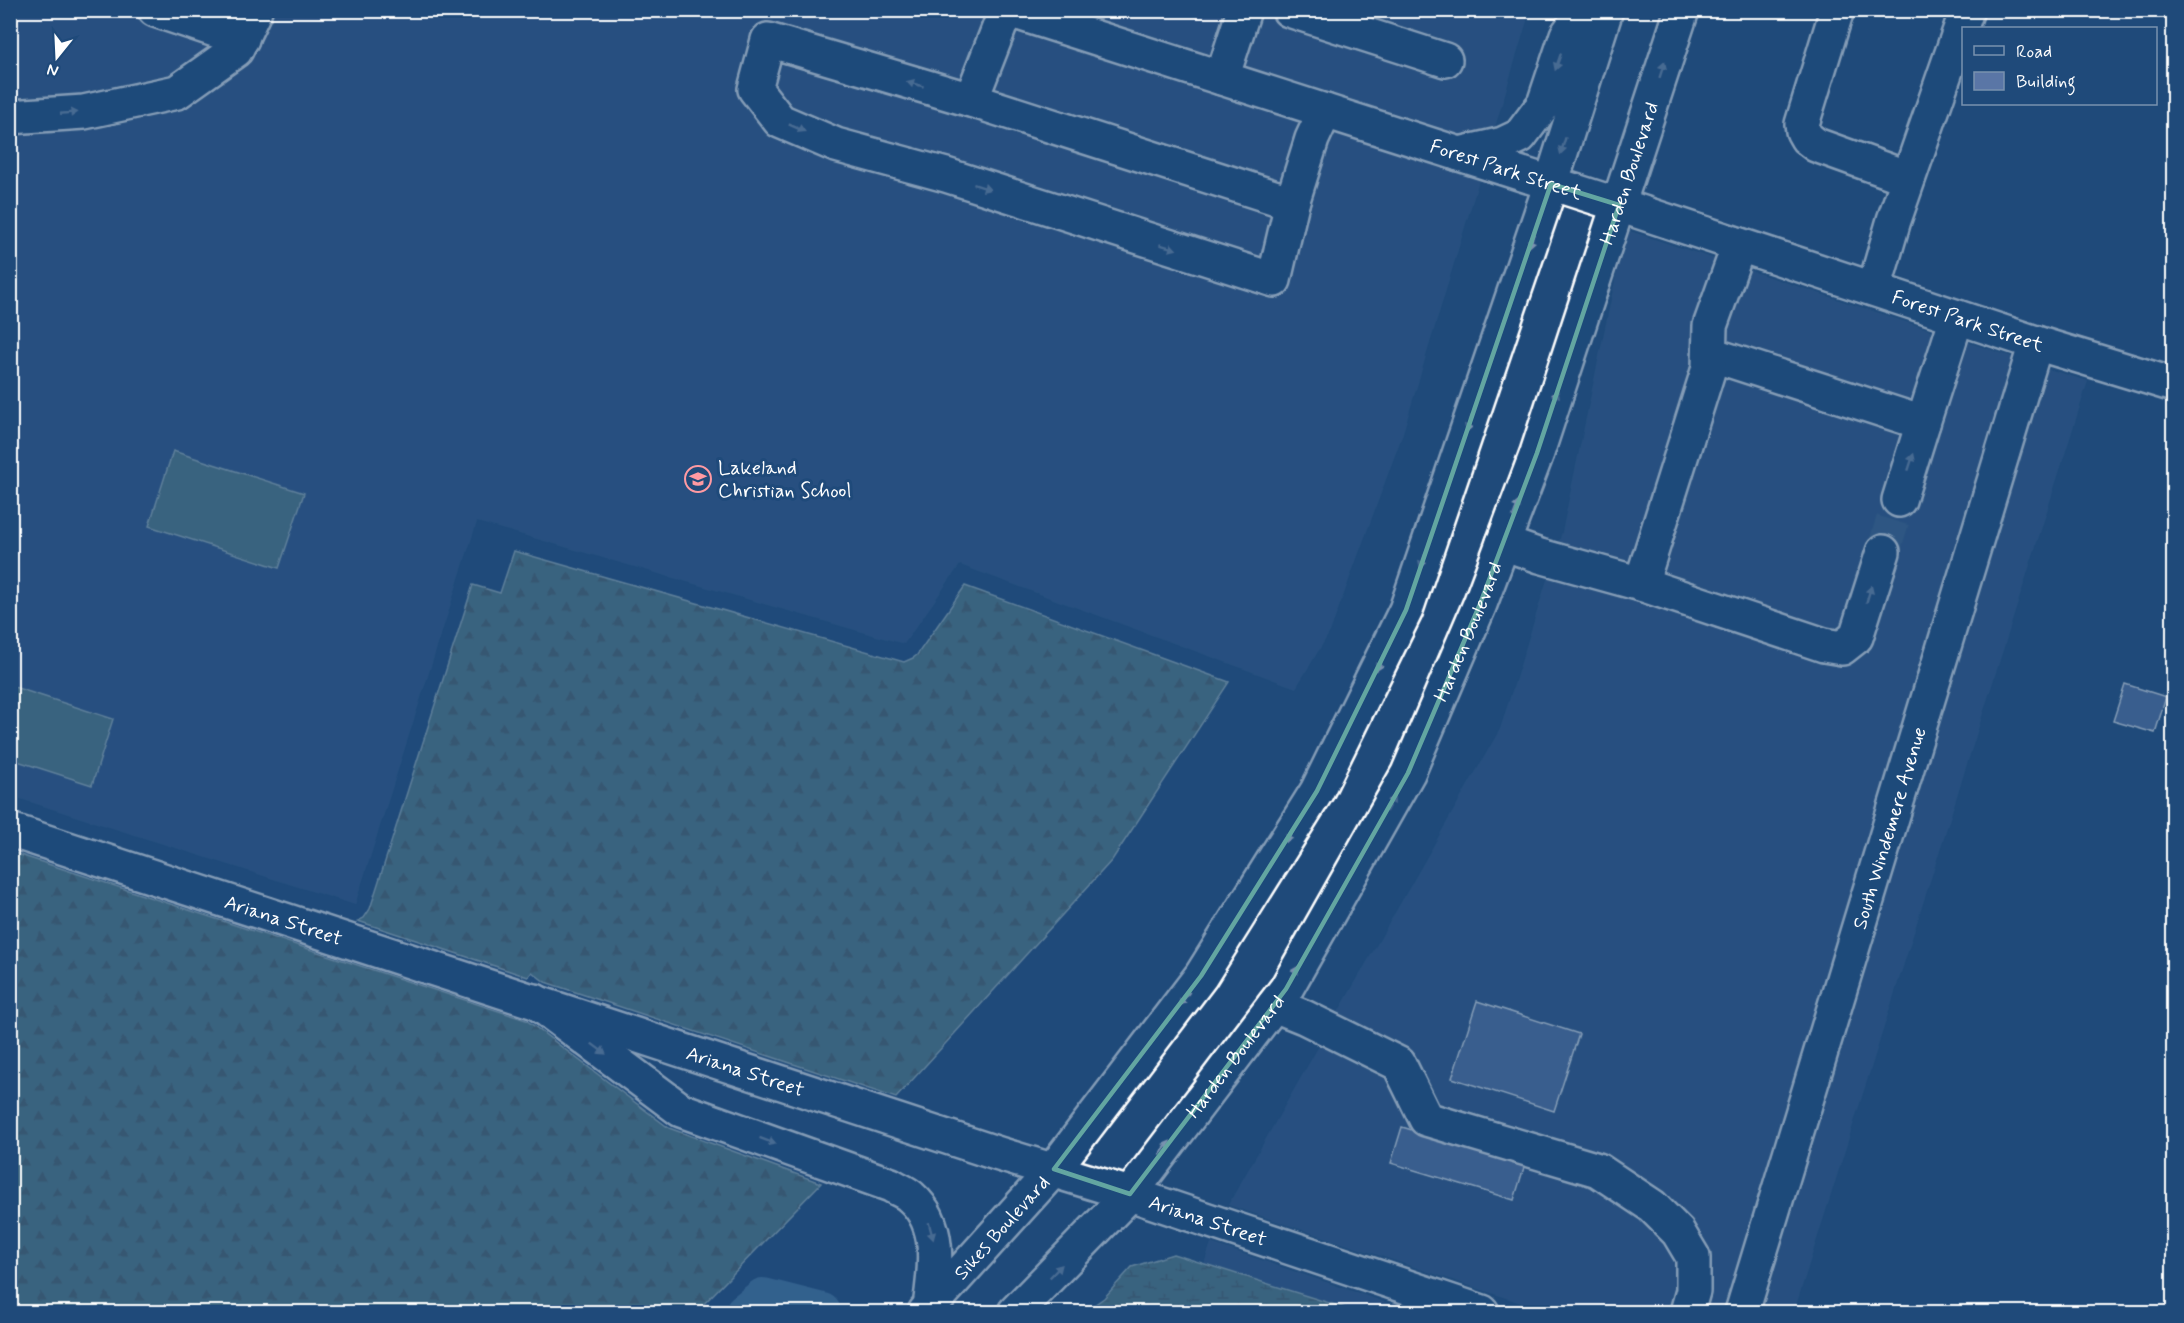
<svg xmlns="http://www.w3.org/2000/svg" width="2184" height="1323" viewBox="0 0 2184 1323" font-family="Mynerve,sans-serif">
	<style>
		.built { fill: #315787 }
		.forest { fill: url(#forest-firs); stroke: #acc0c2; stroke-width: 1.5 }
		.wetland { fill: url(#wetland-marsh); stroke: #acc0c2; stroke-width: 1.5 }
		.garden { fill: #5a8085; stroke: #acc0c2; stroke-width: 1.5 }
		.lines { fill: none; stroke-linecap: round; stroke-linejoin: round }
		.canal { stroke: #4b7ba5; stroke-width: 38 }
		.building { fill: #5a76a6; stroke: #fff; stroke-width: 1.5 }
		.minor-tunnel { stroke: #41658e; stroke-width: 33; stroke-dasharray: 33 16; stroke-linecap: butt }
		.minor-casing { stroke: #fff; stroke-width: 38 }
		.major-casing { stroke: #fff; stroke-width: 38 }
		.minor { stroke: #1f4a7a; stroke-width: 33 }
		.major { stroke: #1f4a7a; stroke-width: 33 }
		.oneway { fill: #7992af }
		.marked { fill: none; stroke: #63a6a1; stroke-width: 4.5; stroke-linejoin: round }
		.labels { text-anchor: middle; stroke-width: 6; stroke-linejoin: round; paint-order: stroke }
		.street-label { font-size: 20px; fill: #fff; stroke: #1f4a7a }
		.poi-label { font-size: 20px; fill: #fff; stroke: #1f4a7a; text-anchor: start }
	</style>
	<defs>
		<pattern id="forest-firs" width="22" height="20" patternUnits="userSpaceOnUse" patternTransform="scale(1.5)"><rect width="22" height="20" fill="#5a8085"/><path d="M5 1l3.5 6h-7zM16 11l3.5 6h-7z" fill="#536668"/></pattern>
		<pattern id="wetland-marsh" width="20" height="14" patternUnits="userSpaceOnUse" patternTransform="scale(1.5)"><rect width="20" height="14" fill="#5a8085"/><path d="M1 5h8M5 5V1M11 12h8M15 12V8" fill="none" stroke="#536668"/></pattern>
	</defs>
	<rect width="100%" height="100%" fill="#1f4a7a"/>
	<filter id="ink" filterUnits="userSpaceOnUse"><feTurbulence type="fractalNoise" baseFrequency=".0167" numOctaves="2"/><feDisplacementMap in="SourceGraphic" scale="12" xChannelSelector="R" yChannelSelector="G"/><feConvolveMatrix kernelMatrix="1 2 1 2 8 2 1 2 1" color-interpolation-filters="sRGB"/></filter>
	<g filter="url(#ink)">
		<!-- built -->
		<g class="built">
			<polygon points="11,11 1530,11 1402,436 1330,632 1296,688 960,565 904,644 477,522 355,905 11,796"/>
			<polygon points="1630,231 2013,357 1722,1312 1548,1312 1228,1205 1500,729 1562,532 1618,266"/>
			<polygon points="2048,369 2088,381 1794,1312 1762,1312"/>
			<polygon points="1211,1243 1414,1312 1358,1312 1204,1264"/>
		</g>
		<!-- forest -->
		<g class="forest">
			<polygon points="514,551 904,662 913,658 917,655 965,586 1229,682 1112,860 896,1098 545,982 532,972 528,977 358,921 364,918 370,909 473,585 500,593"/>
			<polygon points="11,852 526,1020 669,1128 821,1183 696,1312 11,1312"/>
		</g>
		<!-- wetland -->
		<polygon class="wetland" points="1173,1254 1358,1312 1084,1312 1104,1298 1132,1267"/>
		<!-- garden -->
		<g class="garden">
			<polygon points="173,451 304,493 279,568 149,526"/>
			<polygon points="11,686 113,719 92,785 11,759"/>
		</g>
		<g class="lines">
			<!-- canal -->
			<polyline class="canal" points="744,1312 763,1297 822,1312"/>
		</g>
		<!-- building -->
		<g class="building">
			<polygon points="2125,684 2166,697 2155,733 2113,721"/>
			<polygon points="1477,1001 1579,1034 1554,1111 1452,1078"/>
			<polygon points="1402,1127 1525,1164 1514,1200 1391,1163"/>
		</g>
		<g class="lines">
			<!-- minor-tunnel -->
			<polyline class="minor-tunnel" points="1883,552 1899,500"/>
			<defs>
				<g id="minor">
					<polyline points="155,10 242,39"/>
					<polyline points="1006,10 971,100 1292,203 1312,139 1325,111"/>
					<path id="s1" d="M1009 10 1619 205 2036 343 2174 385"/>
					<polyline points="1289,10 1445,60"/>
					<polyline points="1837,10 1802,124 1803,131 1807,138 1816,145 1908,178"/>
					<polyline points="1222,78 1244,10"/>
					<polyline points="971,100 768,40 755,89 780,121 836,145 946,175 1274,280 1292,203"/>
					<polyline points="10,117 84,112 177,92 236,50 255,10"/>
					<polyline points="1874,289 1894,220 1967,10"/>
					<polyline points="1710,354 1923,423 1957,317"/>
					<polyline points="1899,500 1923,423"/>
					<polyline points="1503,543 1540,556 1641,584 1709,368 1710,326 1739,245"/>
					<polyline points="1641,584 1824,645 1842,648 1856,637 1883,552"/>
					<path id="s2" d="M10 830 999 1154 1130 1194 1482 1312"/>
					<polyline points="1274,1005 1304,1017 1399,1064 1426,1119 1598,1170 1652,1206 1678,1232 1693,1257 1693,1291 1687,1312"/>
					<path id="s3" d="M1742 1312 2036 343"/>
				</g>
				<g id="major">
					<polyline points="1459,154 1503,144 1520,136 1544,104 1567,35 1585,10"/>
					<path d="M535 1001 681 1110 891 1185C897 1189 906 1192 911 1197 943 1225 935 1270 930 1307"/>
					<path id="s4" d="M925 1312 1054 1169 1201 976 1317 791 1406 610 1551 184 1606 10"/>
					<path id="s5" d="M1015 1312 1130 1194 1286 989 1408 773 1480 604 1537 453 1682 10"/>
				</g>
			</defs>
			<!-- minor casing -->
			<use href="#minor" class="minor-casing"/>
			<!-- major casing -->
			<use href="#major" class="major-casing"/>
			<!-- minor -->
			<use href="#minor" class="minor"/>
			<!-- major -->
			<use href="#major" class="major"/>
		</g>
		<!-- one-way arrows -->
		<defs><path id="oneway-solid" d="M-6-.8H1V-3.2L6.5 0L1 3.2V.8H-6Z" transform="scale(1.5)"/></defs>
		<g class="oneway">
			<use href="#oneway-solid" transform="translate(1558 62) rotate(109)"/>
			<use href="#oneway-solid" transform="translate(1662 70) rotate(-72)"/>
			<use href="#oneway-solid" transform="translate(915 84) rotate(-163)"/>
			<use href="#oneway-solid" transform="translate(69 113) rotate(-5)"/>
			<use href="#oneway-solid" transform="translate(797 128) rotate(24)"/>
			<use href="#oneway-solid" transform="translate(1563 146) rotate(107)"/>
			<use href="#oneway-solid" transform="translate(982 187) rotate(18)"/>
			<use href="#oneway-solid" transform="translate(1532 239) rotate(109)"/>
			<use href="#oneway-solid" transform="translate(1168 247) rotate(17)"/>
			<use href="#oneway-solid" transform="translate(1555 398) rotate(-72)"/>
			<use href="#oneway-solid" transform="translate(1469 424) rotate(109)"/>
			<use href="#oneway-solid" transform="translate(1911 462) rotate(-72)"/>
			<use href="#oneway-solid" transform="translate(1516 509) rotate(-69)"/>
			<use href="#oneway-solid" transform="translate(1423 560) rotate(109)"/>
			<use href="#oneway-solid" transform="translate(1869 594) rotate(-73)"/>
			<use href="#oneway-solid" transform="translate(1380 663) rotate(116)"/>
			<use href="#oneway-solid" transform="translate(1390 804) rotate(-61)"/>
			<use href="#oneway-solid" transform="translate(1290 835) rotate(122)"/>
			<use href="#oneway-solid" transform="translate(1294 974) rotate(-61)"/>
			<use href="#oneway-solid" transform="translate(1184 999) rotate(127)"/>
			<use href="#oneway-solid" transform="translate(599 1049) rotate(37)"/>
			<use href="#oneway-solid" transform="translate(768 1141) rotate(20)"/>
			<use href="#oneway-solid" transform="translate(1165 1148) rotate(-53)"/>
			<use href="#oneway-solid" transform="translate(931 1231) rotate(75)"/>
			<use href="#oneway-solid" transform="translate(1056 1271) rotate(-46)"/>
		</g>
	</g>
	<!-- marked area -->
	<path d="M0 0H2184V1323H0ZM1551 184 1619 205 1537 453 1480 604 1408 773 1286 989 1130 1194 1054 1169 1201 976 1317 791 1406 610Z" fill="#1f4a7a" fill-opacity=".55" fill-rule="evenodd"/>
	<path class="marked" d="M1551 184 1619 205 1537 453 1480 604 1408 773 1286 989 1130 1194 1054 1169 1201 976 1317 791 1406 610Z"/>
	<!-- icons -->
	<defs>
		<symbol id="school-ring" viewBox="-11 -11 22 22"><circle r="9.5" fill="#1f4a7a" stroke="#ff9aa2" stroke-width="1.5"/><path d="M0-5L7-2L0 1L-7-2ZM-4 1L0 2.5L4 1V4Q0 6-4 4Z" fill="#ff9aa2"/></symbol>
	</defs>
	<g fill-rule="evenodd">
		<use href="#school-ring" x="683" y="464" width="30" height="30"/>
	</g>
	<g class="labels">
		<!-- street labels -->
		<g class="street-label">
			<text dy="7" stroke="none"><textPath href="#s1" startOffset="522">Forest Park Street</textPath></text>
			<text dy="7" stroke="none"><textPath href="#s5" startOffset="1310">Harden Boulevard</textPath></text>
			<text dy="7" stroke="none"><textPath href="#s1" startOffset="1008">Forest Park Street</textPath></text>
			<text dy="7" stroke="none"><textPath href="#s5" startOffset="824">Harden Boulevard</textPath></text>
			<text dy="7" stroke="none"><textPath href="#s3" startOffset="506">South Windemere Avenue</textPath></text>
			<text dy="7" stroke="none"><textPath href="#s2" startOffset="288">Ariana Street</textPath></text>
			<text dy="7" stroke="none"><textPath href="#s5" startOffset="338">Harden Boulevard</textPath></text>
			<text dy="7" stroke="none"><textPath href="#s2" startOffset="774">Ariana Street</textPath></text>
			<text dy="7" stroke="none"><textPath href="#s2" startOffset="1260">Ariana Street</textPath></text>
			<text dy="7" stroke="none"><textPath href="#s4" startOffset="114">Sikes Boulevard</textPath></text>
		</g>
		<!-- poi labels -->
		<g class="poi-label">
			<text x="718" y="474">Lakeland<tspan x="718" dy="23">Christian School</tspan></text>
		</g>
	</g>
	<!-- margin -->
	<rect width="2184" height="1323" fill="none" stroke="#1f4a7a" stroke-width="36"/>
	<rect x="18" y="18" width="2148" height="1287" fill="none" stroke="#fff" stroke-width="2" filter="url(#ink)"/>
	<!-- legend -->
	<rect x="1962" y="27" width="195" height="78" fill="#1f4a7a" stroke="#7992af" stroke-width="1.5"/>
	<rect x="1974" y="46" width="30" height="9" fill="#1f4a7a" stroke="#7992af" stroke-width="1.5"/>
	<text x="2016" y="57" font-size="18" fill="#ffffff">Road</text>
	<rect x="1974" y="72" width="30" height="18" fill="#5a76a6" stroke="#7992af" stroke-width="1.5"/>
	<text x="2016" y="87" font-size="18" fill="#ffffff">Building</text>
	<!-- north arrow -->
	<g transform="translate(57 57) rotate(198)" stroke="#1f4a7a" stroke-width="4.5" paint-order="stroke">
	<path d="M0-4.5L10 22L0 15L-10 22Z" fill="#ffffff"/>
	<text y="-9" font-size="16" font-weight="bold" text-anchor="middle" fill="#ffffff">N</text>
	</g>
</svg>
